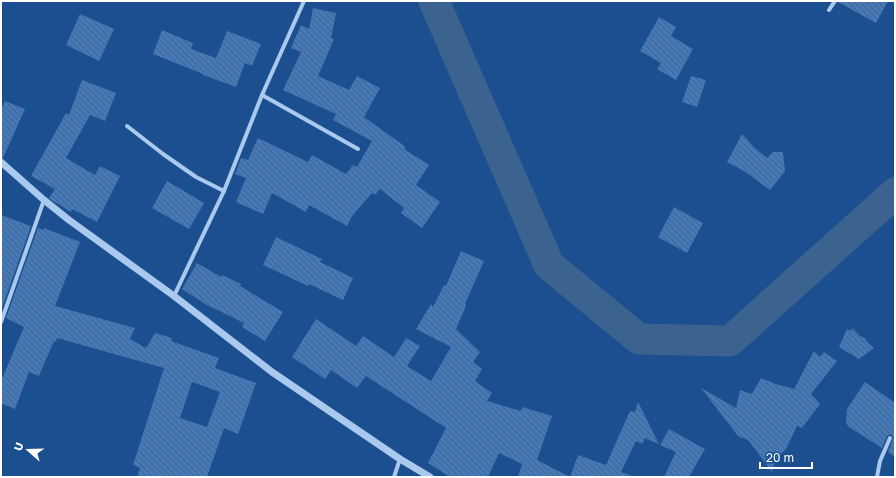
<svg xmlns="http://www.w3.org/2000/svg" width="896" height="478" viewBox="0 0 896 478" font-family="'Golos Text',sans-serif">
	<style>
		.lines { fill: none; stroke-linecap: round; stroke-linejoin: round }
		.river { stroke: #3c6290; stroke-width: 31 }
		.building { fill: url(#building-back-hatch); fill-rule: evenodd }
		.minor { stroke: #a9c9ee; stroke-width: 4 }
		.tertiary { stroke: #a9c9ee; stroke-width: 7 }
	</style>
	<defs>
		<pattern id="building-back-hatch" width="6" height="6" patternUnits="userSpaceOnUse"><rect width="6" height="6" fill="#4478b7"/><path d="M-1 5l2 2M0 0l6 6M5-1l2 2" fill="none" stroke="#486282"/></pattern>
	</defs>
	<rect width="100%" height="100%" fill="#1b4f8f"/>
	<g class="lines">
		<!-- river -->
		<polyline class="river" points="434,1 549,265 639,339 730,341 895,193"/>
	</g>
	<!-- building -->
	<g class="building">
		<polygon points="838,1 888,1 876,23 838,2"/>
		<polygon points="313,8 336,13 331,38 334,39 318,76 349,90 357,76 380,88 364,117 406,147 404,149 429,165 416,185 440,202 422,228 401,213 404,208 380,189 375,195 372,193 352,216 347,226 309,205 306,212 272,193 263,214 236,202 246,178 235,174 241,158 248,160 258,138 308,162 312,155 346,174 353,165 357,167 372,141 333,120 336,114 283,90 301,52 291,48 301,25 309,29"/>
		<polygon points="80,14 114,29 99,61 66,45"/>
		<polygon points="659,17 676,27 671,36 693,49 676,80 657,69 661,63 640,51"/>
		<polygon points="162,30 193,43 191,49 216,58 227,31 261,44 252,66 245,63 236,87 203,75 203,74 153,54"/>
		<polygon points="691,76 706,80 697,107 682,102"/>
		<polygon points="82,80 116,93 105,121 90,115 66,158 95,175 100,166 120,176 97,222 72,209 71,212 53,201 49,198 55,189 31,176 66,113 69,115"/>
		<polygon points="5,101 25,109 3,158 1,157 1,110"/>
		<polygon points="742,134 756,149 767,158 773,152 783,152 785,171 770,190 744,171 727,162"/>
		<polygon points="167,181 204,203 189,229 152,208"/>
		<polygon points="674,207 703,223 687,253 658,237"/>
		<polygon points="1,215 31,226 1,311"/>
		<path d="M38 228 43 230 44 228 80 242 55 306 135 328 130 339 146 348 155 333 172 338 171 341 219 358 215 368 256 383 238 434 224 428 207 477H137L140 468 133 465 164 368 57 338 56 342 54 341 39 376 29 372 15 409 1 403V381L24 327 6 318ZM192 382 220 392 207 427 180 418Z"/>
		<polygon points="276,237 322,259 320,262 353,278 343,300 309,284 308,286 263,265"/>
		<polygon points="461,251 484,261 465,304 466,306 456,329 480,352 473,362 482,369 475,381 492,393 487,401 521,411 522,407 552,416 537,460 570,477 578,455 606,465 630,411 635,412 638,402 659,444 645,438 642,444 636,441 621,472 634,477 518,477 522,464 499,453 488,477 450,477 428,463 446,428 366,376 357,388 331,370 325,379 292,357 316,319 356,346 363,336 394,357 406,338 420,346 407,366 431,381 451,347 416,329 431,304 433,307 444,285 446,286"/>
		<polygon points="197,263 221,277 222,275 241,284 240,286 283,312 265,341 242,327 244,323 207,305 182,289"/>
		<polygon points="852,328 860,336 866,339 865,340 874,348 859,359 839,347 847,329 851,331"/>
		<polygon points="814,351 820,357 824,352 837,361 811,394 820,404 802,428 797,426 786,449 775,460 772,472 748,440 738,436 701,388 736,408 740,390 752,394 761,378 776,384 794,389"/>
		<polygon points="865,382 895,403 895,457 888,452 893,439 893,437 892,435 889,435 887,436 882,448 849,427 846,423 847,409"/>
		<polygon points="669,429 705,449 689,477 664,477 676,452 660,445"/>
	</g>
	<g class="lines">
		<!-- minor -->
		<g class="minor">
			<polyline points="829,10 835,1"/>
			<polyline points="262,95 358,149"/>
			<polyline points="127,126 163,154 196,177 224,191"/>
			<polyline points="174,296 224,191 262,95 304,1"/>
			<polyline points="1,322 44,200"/>
			<polyline points="394,477 400,459"/>
			<polyline points="877,477 880,461 890,438"/>
		</g>
		<!-- tertiary -->
		<polyline class="tertiary" points="1,162 44,200 69,220 174,296 272,372 400,459 430,477"/>
	</g>
	<!-- border -->
	<rect width="896" height="478" fill="none" stroke="#ffffff" stroke-width="4"/>
	<!-- north arrow -->
	<g transform="translate(28 450) rotate(290)" stroke="#1b4f8f" stroke-width="3" paint-order="stroke">
	<path d="M0-3L7 15L0 10L-7 15Z" fill="#ffffff"/>
	<text y="-6" font-size="11" font-weight="bold" text-anchor="middle" fill="#ffffff">U</text>
	</g>
	<!-- scale -->
	<path d="M760 462v6h52v-6" fill="none" stroke="#ffffff" stroke-width="2"/>
	<text x="766" y="462" font-size="12" fill="#ffffff" stroke="#1b4f8f" stroke-width="3" paint-order="stroke">20 m</text>
</svg>
